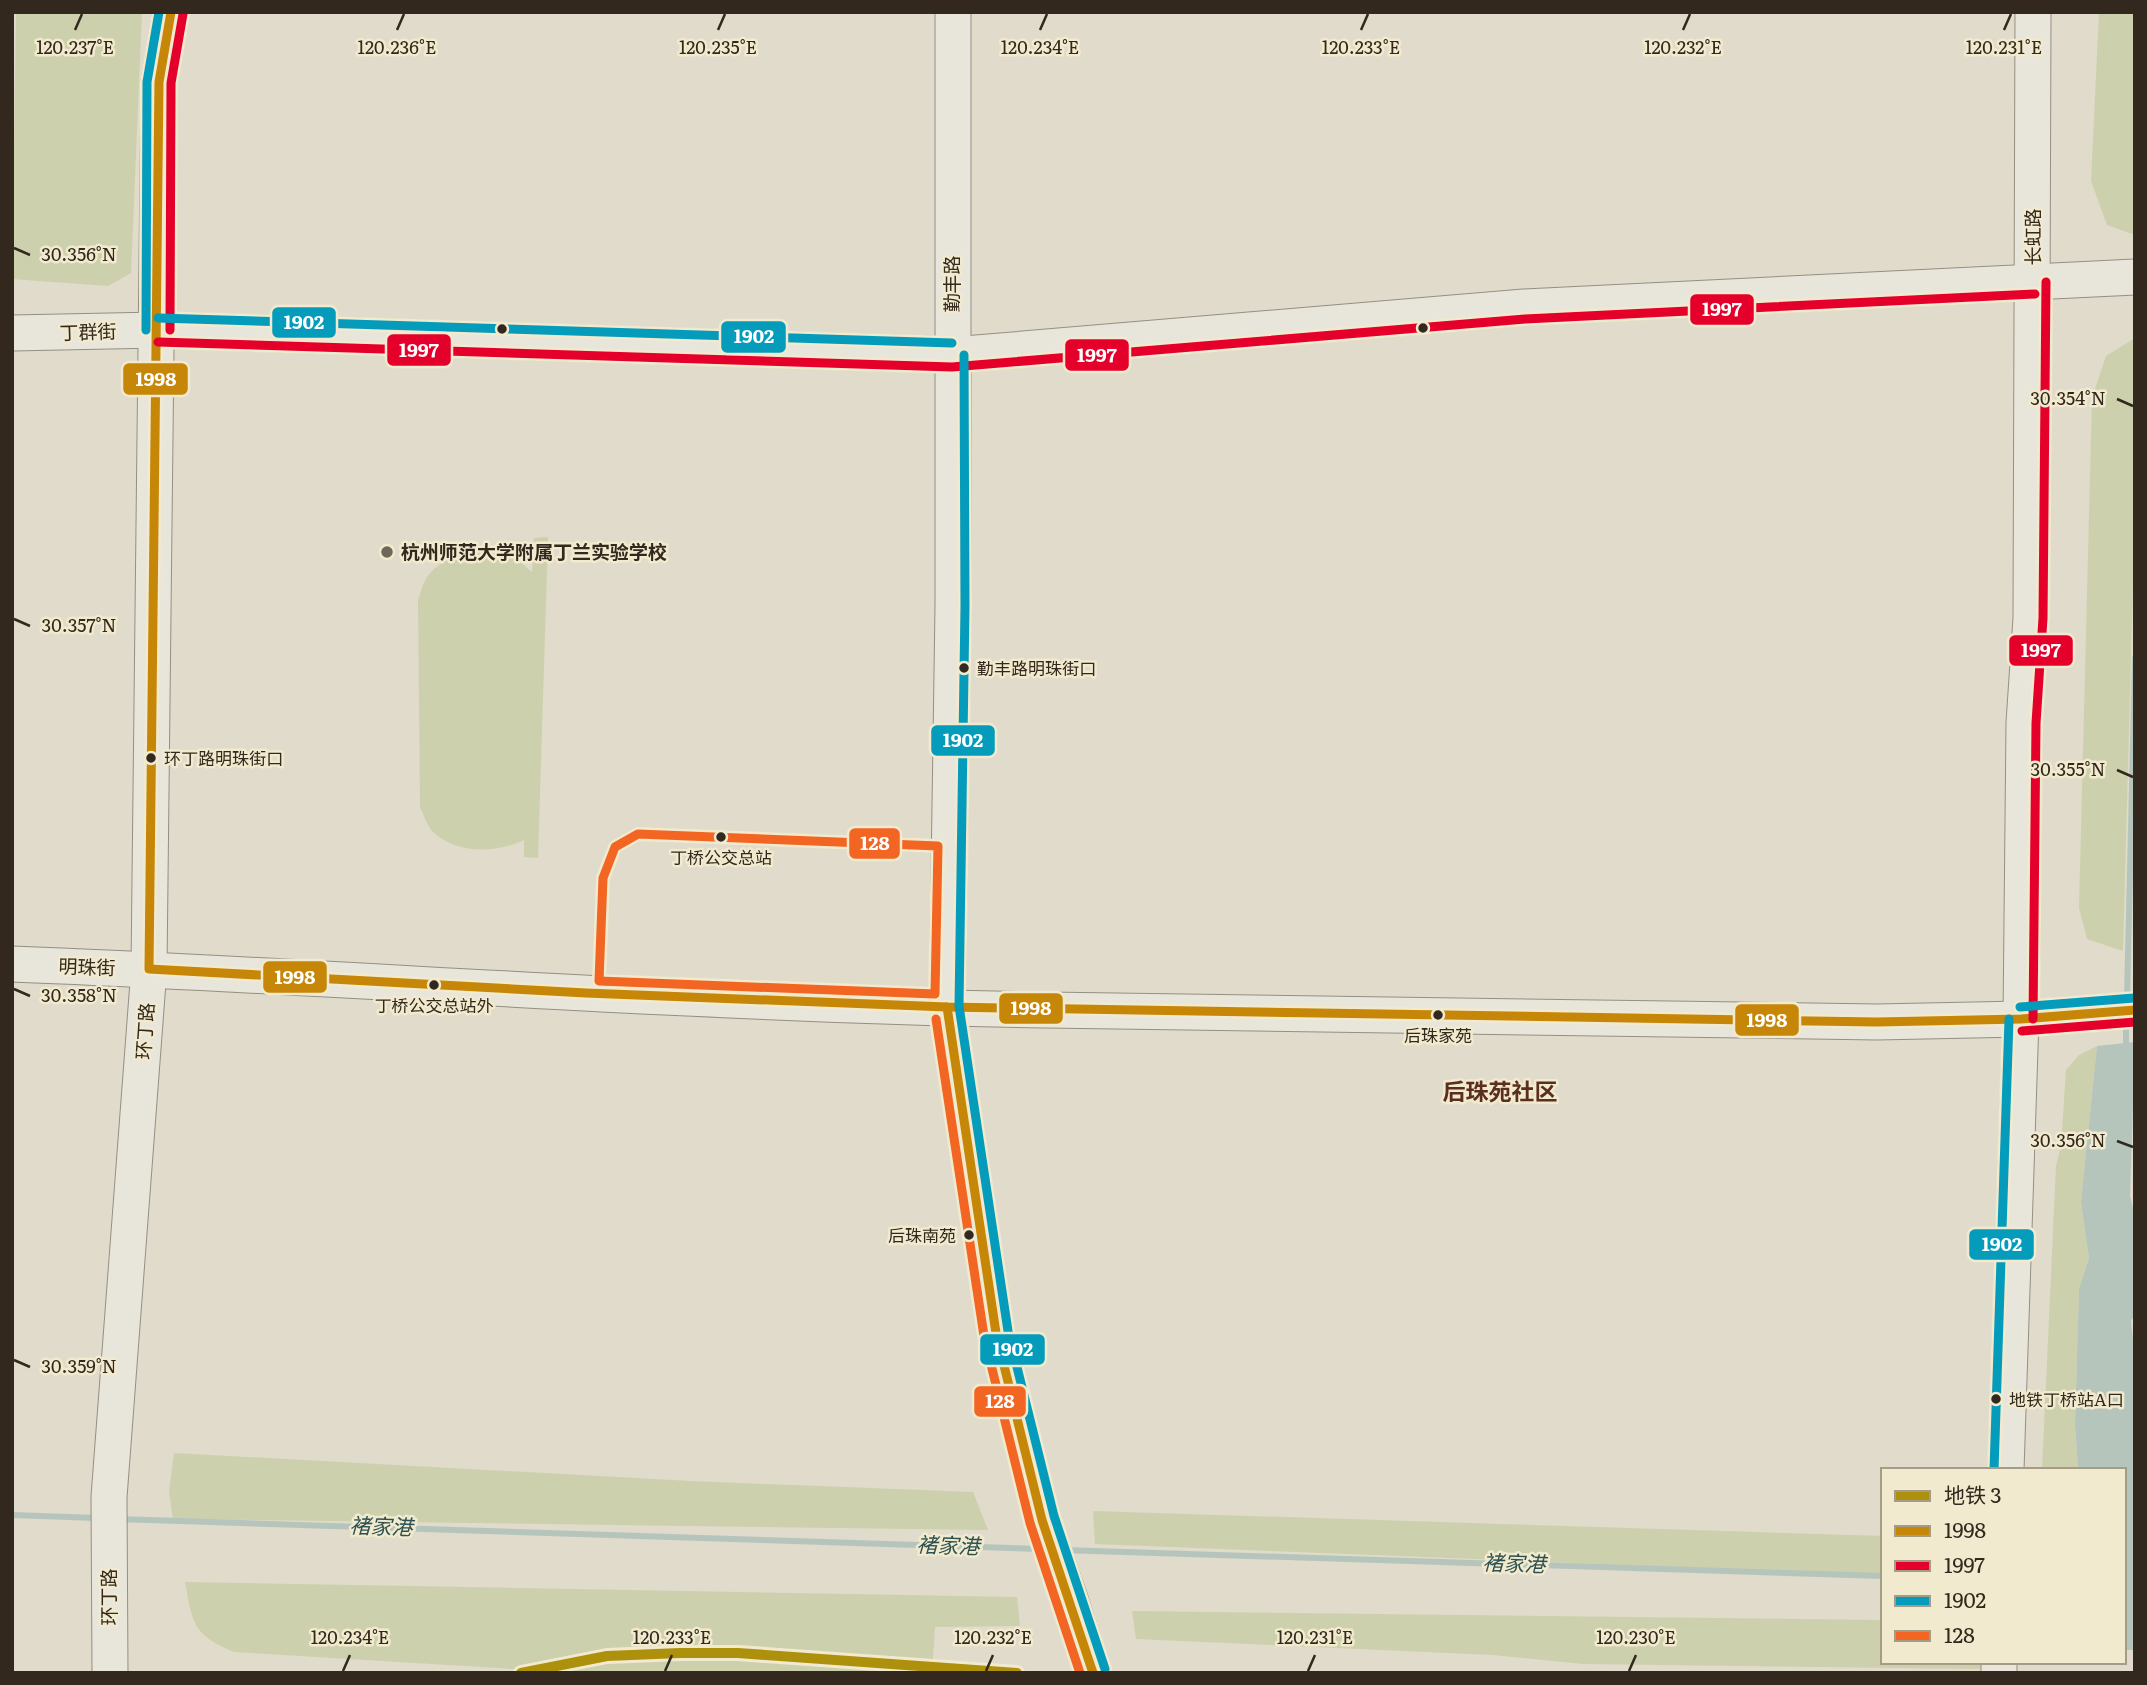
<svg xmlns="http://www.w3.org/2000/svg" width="2147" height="1685" viewBox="0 0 2147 1685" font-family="Literata,'Noto Sans SC',serif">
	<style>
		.green { fill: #cdd0ad }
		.water { fill: #b5c5bc }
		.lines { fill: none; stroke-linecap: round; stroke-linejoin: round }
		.stream { stroke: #b5c5bc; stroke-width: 6 }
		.secondary-casing { stroke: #958f83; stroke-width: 37 }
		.secondary { stroke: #e8e5db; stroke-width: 35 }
		.bus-1-casing { stroke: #f2eace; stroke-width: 14 }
		.bus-2-casing { stroke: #f2eace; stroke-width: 14 }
		.bus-3-casing { stroke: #f2eace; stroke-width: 14 }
		.bus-4-casing { stroke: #f2eace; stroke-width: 14 }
		.bus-1 { stroke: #c68607; stroke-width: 9 }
		.bus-2 { stroke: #e4002b; stroke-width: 9 }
		.bus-3 { stroke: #059cbc; stroke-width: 9 }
		.bus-4 { stroke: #f26522; stroke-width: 9 }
		.metro-1-casing { stroke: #f2eace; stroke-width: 16 }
		.metro-1 { stroke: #ad910c; stroke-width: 10 }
		.ticks { fill: none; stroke: #32281d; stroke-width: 2.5 }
		.bus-dot { fill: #32281d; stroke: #f2eace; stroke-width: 2.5 }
		.poi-dot { fill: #6f675a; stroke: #f2eace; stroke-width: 2.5 }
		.labels { text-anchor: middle; stroke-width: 5; stroke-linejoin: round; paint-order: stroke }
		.bus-label { font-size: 17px; fill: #32281d; stroke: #f2eace; text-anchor: start }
		.street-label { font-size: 19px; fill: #32281d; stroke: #f2eace }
		.poi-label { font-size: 19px; font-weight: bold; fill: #32281d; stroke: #f2eace; text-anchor: start }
		.water-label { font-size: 21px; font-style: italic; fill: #2d5151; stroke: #f2eace }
		.quarter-label { font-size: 23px; font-weight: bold; fill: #5b2f1f; stroke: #f2eace }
		.ticks-label { font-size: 18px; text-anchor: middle; fill: #32281d; stroke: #f2eace; stroke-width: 5; stroke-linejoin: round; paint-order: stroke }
		.line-badge { stroke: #f2eace; stroke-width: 2.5 }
		.badge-label { font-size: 19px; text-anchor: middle; font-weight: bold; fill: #fff }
	</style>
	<rect width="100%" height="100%" fill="#e0dbca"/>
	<!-- green -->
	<g class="green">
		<polygon points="16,12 142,12 131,273 108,286 12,279"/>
		<polygon points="2099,12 2135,12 2135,235 2107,225 2091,181"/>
		<polygon points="2135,338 2135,508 2123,951 2087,939 2079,908 2092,398 2106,356"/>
		<path d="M548 537 538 858 524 857V840C496 853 458 855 433 832 427 826 424 815 420 807L418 600C421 593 422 585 426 579 443 551 487 545 515 558 521 562 527 568 532 572L534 538Z"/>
		<polygon points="2097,1046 2081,1202 2089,1258 2079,1289 2075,1424 2078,1470 2042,1470 2056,1166 2061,1146 2066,1070 2079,1055"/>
		<polygon points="174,1453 690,1481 973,1492 988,1530 173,1519 169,1492"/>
		<polygon points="1093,1511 1883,1536 1883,1575 1095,1544"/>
		<path d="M185 1582 1017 1597 1020 1626 935 1627 932 1673H580L234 1652C192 1634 193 1624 185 1582Z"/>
		<polygon points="1132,1611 1883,1620 1883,1662 1982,1662 1983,1669 1583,1664 1493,1655 1136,1639"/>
	</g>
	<!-- water -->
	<polygon class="water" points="2135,1042 2130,1196 2135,1217 2135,1314 2131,1321 2135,1358 2135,1650 2124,1650 2124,1470 2078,1470 2075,1424 2079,1289 2089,1258 2081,1202 2097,1046"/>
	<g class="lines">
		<!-- stream -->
		<g class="stream">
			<polyline points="2127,999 2135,658"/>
			<polyline points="2126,1051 2126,1020"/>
			<polyline points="12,1515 97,1518"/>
			<polyline points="118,1519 1041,1549"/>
			<polyline points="1063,1550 1883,1576"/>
		</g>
		<defs>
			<g id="secondary">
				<polyline points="953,12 953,606 947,1007 996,1333 1042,1520 1070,1599 1093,1673"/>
				<polyline points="12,333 158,330 952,355 1524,307 2135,277"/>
				<path d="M12 964C325 976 636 1000 949 1008 1258 1015 1567 1017 1877 1022L2021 1019 2135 1010"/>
				<polyline points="2006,1470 2021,1019 2024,723 2031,618 2033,12"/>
				<polyline points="110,1673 109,1497 149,969 159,82 171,12"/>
				<polyline points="1999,1673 1999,1662"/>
			</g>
		</defs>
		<!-- secondary casing -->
		<use href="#secondary" class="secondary-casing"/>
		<!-- secondary -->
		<use href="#secondary" class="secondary"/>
		<defs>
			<g id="bus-1">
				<polyline points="171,12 159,82 149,969 586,993 947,1007 1877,1022 2021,1019 2135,1010"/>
				<polyline points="947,1007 996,1333 1042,1520 1093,1673"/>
			</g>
			<g id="bus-2">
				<polyline points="170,330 171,83 183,14"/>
				<polyline points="158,342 952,367 1525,319 2035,294"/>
				<polyline points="2033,1019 2036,723 2043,618 2046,282"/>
				<polyline points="2022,1031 2135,1022"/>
			</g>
			<g id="bus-3">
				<polyline points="158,318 952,343"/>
				<polyline points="146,330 147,82 159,12"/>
				<polyline points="964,355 965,606 959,1006 1008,1331 1054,1516 1105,1669"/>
				<polyline points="2020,1007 2134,998"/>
				<polyline points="1994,1470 2009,1019"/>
			</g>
			<g id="bus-4">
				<polygon points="638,834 938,846 935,994 599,981 603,878 615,847"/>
				<polyline points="936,1019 984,1336 1030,1523 1080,1673"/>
			</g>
		</defs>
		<!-- bus-1 casing -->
		<use href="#bus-1" class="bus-1-casing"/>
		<!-- bus-2 casing -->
		<use href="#bus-2" class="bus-2-casing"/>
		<!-- bus-3 casing -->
		<use href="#bus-3" class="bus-3-casing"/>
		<!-- bus-4 casing -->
		<use href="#bus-4" class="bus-4-casing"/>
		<!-- bus-1 -->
		<use href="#bus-1" class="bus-1"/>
		<!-- bus-2 -->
		<use href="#bus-2" class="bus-2"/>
		<!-- bus-3 -->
		<use href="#bus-3" class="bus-3"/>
		<!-- bus-4 -->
		<use href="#bus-4" class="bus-4"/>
		<defs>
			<polyline id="metro-1" points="521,1673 607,1656 680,1653 738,1653 1017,1673"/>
		</defs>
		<!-- metro-1 casing -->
		<use href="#metro-1" class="metro-1-casing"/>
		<!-- metro-1 -->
		<use href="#metro-1" class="metro-1"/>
	</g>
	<!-- ticks -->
	<path class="ticks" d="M75 30 82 14M397 30 404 14M718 30 725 14M1040 30 1047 14M1361 30 1368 14M1683 30 1690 14M2004 30 2011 14M14 248 30 255M2117 399 2133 406M14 619 30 626M2117 770 2133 777M14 989 30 996M2117 1141 2133 1147M14 1360 30 1367M343 1671 350 1655M665 1671 672 1655M986 1671 993 1655M1308 1671 1315 1655M1629 1671 1636 1655"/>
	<!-- markers -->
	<g class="bus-dot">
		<circle cx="1423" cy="328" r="6"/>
		<circle cx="502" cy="329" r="6"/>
		<circle cx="964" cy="668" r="6"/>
		<circle cx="151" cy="758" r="6"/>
		<circle cx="721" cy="837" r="6"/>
		<circle cx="434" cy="985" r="6"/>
		<circle cx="1438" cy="1015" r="6"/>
		<circle cx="969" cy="1235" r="6"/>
		<circle cx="1996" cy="1399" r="6"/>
	</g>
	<circle class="poi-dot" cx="387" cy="552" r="7"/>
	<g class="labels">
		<!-- bus labels -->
		<g class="bus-label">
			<text x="977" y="675">勤丰路明珠街口</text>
			<text x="164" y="765">环丁路明珠街口</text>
			<text x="721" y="864" text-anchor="middle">丁桥公交总站</text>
			<text x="434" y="1012" text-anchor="middle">丁桥公交总站外</text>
			<text x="1438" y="1042" text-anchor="middle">后珠家苑</text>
			<text x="956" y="1242" text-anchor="end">后珠南苑</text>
			<text x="2009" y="1406">地铁丁桥站A口</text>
		</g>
		<!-- street labels -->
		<g class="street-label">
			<text transform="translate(2033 237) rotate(-90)" y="7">长虹路</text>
			<text transform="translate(952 284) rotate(-90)" y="7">勤丰路</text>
			<text transform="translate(88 332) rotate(-2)" y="7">丁群街</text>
			<text transform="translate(87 967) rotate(2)" y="7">明珠街</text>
			<text transform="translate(145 1031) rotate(-86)" y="7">环丁路</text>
			<text transform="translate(109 1597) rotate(-90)" y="7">环丁路</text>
		</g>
		<!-- poi labels -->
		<g class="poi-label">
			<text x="401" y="559">杭州师范大学附属丁兰实验学校</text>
		</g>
		<!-- water labels -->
		<g class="water-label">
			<text transform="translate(381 1527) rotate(2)" y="7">褚家港</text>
			<text transform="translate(948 1546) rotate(2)" y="7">褚家港</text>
			<text transform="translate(1514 1564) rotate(2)" y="7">褚家港</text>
		</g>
		<!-- quarter labels -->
		<g class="quarter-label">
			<text x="1500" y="1100">后珠苑社区</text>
		</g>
	</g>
	<g class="ticks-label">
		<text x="75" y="54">120.237°E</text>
		<text x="718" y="54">120.235°E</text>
		<text x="1040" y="54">120.234°E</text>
		<text x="1361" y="54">120.233°E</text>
		<text x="1683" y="54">120.232°E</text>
		<text x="397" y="54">120.236°E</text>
		<text x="2004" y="54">120.231°E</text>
		<text x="79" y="261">30.356°N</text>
		<text x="2068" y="405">30.354°N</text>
		<text x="79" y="632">30.357°N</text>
		<text x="2068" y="776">30.355°N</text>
		<text x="79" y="1002">30.358°N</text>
		<text x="2068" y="1147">30.356°N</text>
		<text x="79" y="1373">30.359°N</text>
		<text x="350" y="1644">120.234°E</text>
		<text x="672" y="1644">120.233°E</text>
		<text x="993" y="1644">120.232°E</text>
		<text x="1315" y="1644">120.231°E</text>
		<text x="1636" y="1644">120.230°E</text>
	</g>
	<g class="line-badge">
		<rect x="1689" y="293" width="66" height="33" rx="7" fill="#e4002b"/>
		<rect x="271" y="306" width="66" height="33" rx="7" fill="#059cbc"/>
		<rect x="720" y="320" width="67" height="34" rx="7" fill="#059cbc"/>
		<rect x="386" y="333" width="66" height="34" rx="7" fill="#e4002b"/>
		<rect x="1064" y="338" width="66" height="34" rx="7" fill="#e4002b"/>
		<rect x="122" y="362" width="67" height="34" rx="7" fill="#c68607"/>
		<rect x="2008" y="634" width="66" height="33" rx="7" fill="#e4002b"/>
		<rect x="930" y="724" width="66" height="33" rx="7" fill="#059cbc"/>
		<rect x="848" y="827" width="53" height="33" rx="7" fill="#f26522"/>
		<rect x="262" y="960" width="66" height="34" rx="7" fill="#c68607"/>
		<rect x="998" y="992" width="66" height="33" rx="7" fill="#c68607"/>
		<rect x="1734" y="1003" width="66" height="34" rx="7" fill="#c68607"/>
		<rect x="1968" y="1228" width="67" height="33" rx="7" fill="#059cbc"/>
		<rect x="979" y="1333" width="67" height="33" rx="7" fill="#059cbc"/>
		<rect x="973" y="1385" width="54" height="33" rx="7" fill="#f26522"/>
	</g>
	<g class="badge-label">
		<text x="1722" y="316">1997</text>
		<text x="304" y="329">1902</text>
		<text x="754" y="343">1902</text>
		<text x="419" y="357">1997</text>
		<text x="1097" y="362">1997</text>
		<text x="156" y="386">1998</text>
		<text x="2041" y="657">1997</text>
		<text x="963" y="747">1902</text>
		<text x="875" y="850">128</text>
		<text x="295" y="984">1998</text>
		<text x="1031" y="1015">1998</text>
		<text x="1767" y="1027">1998</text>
		<text x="2002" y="1251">1902</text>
		<text x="1013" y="1356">1902</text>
		<text x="1000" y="1408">128</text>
	</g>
	<!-- border -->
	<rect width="2147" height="1685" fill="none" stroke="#32281d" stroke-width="28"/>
	<!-- legend -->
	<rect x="1881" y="1468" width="245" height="196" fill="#f2eace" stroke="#a59c87" stroke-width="2"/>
	<rect x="1895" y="1491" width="35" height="10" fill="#ad910c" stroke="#a59c87" stroke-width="2"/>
	<text x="1944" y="1503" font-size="21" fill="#32281d">地铁 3</text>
	<rect x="1895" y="1526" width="35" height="10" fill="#c68607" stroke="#a59c87" stroke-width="2"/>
	<text x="1944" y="1538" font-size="21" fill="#32281d">1998</text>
	<rect x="1895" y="1561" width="35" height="10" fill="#e4002b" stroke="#a59c87" stroke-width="2"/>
	<text x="1944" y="1573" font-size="21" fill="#32281d">1997</text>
	<rect x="1895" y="1596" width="35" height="10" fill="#059cbc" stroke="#a59c87" stroke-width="2"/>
	<text x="1944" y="1608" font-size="21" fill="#32281d">1902</text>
	<rect x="1895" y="1631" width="35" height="10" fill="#f26522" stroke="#a59c87" stroke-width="2"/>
	<text x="1944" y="1643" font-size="21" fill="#32281d">128</text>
</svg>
